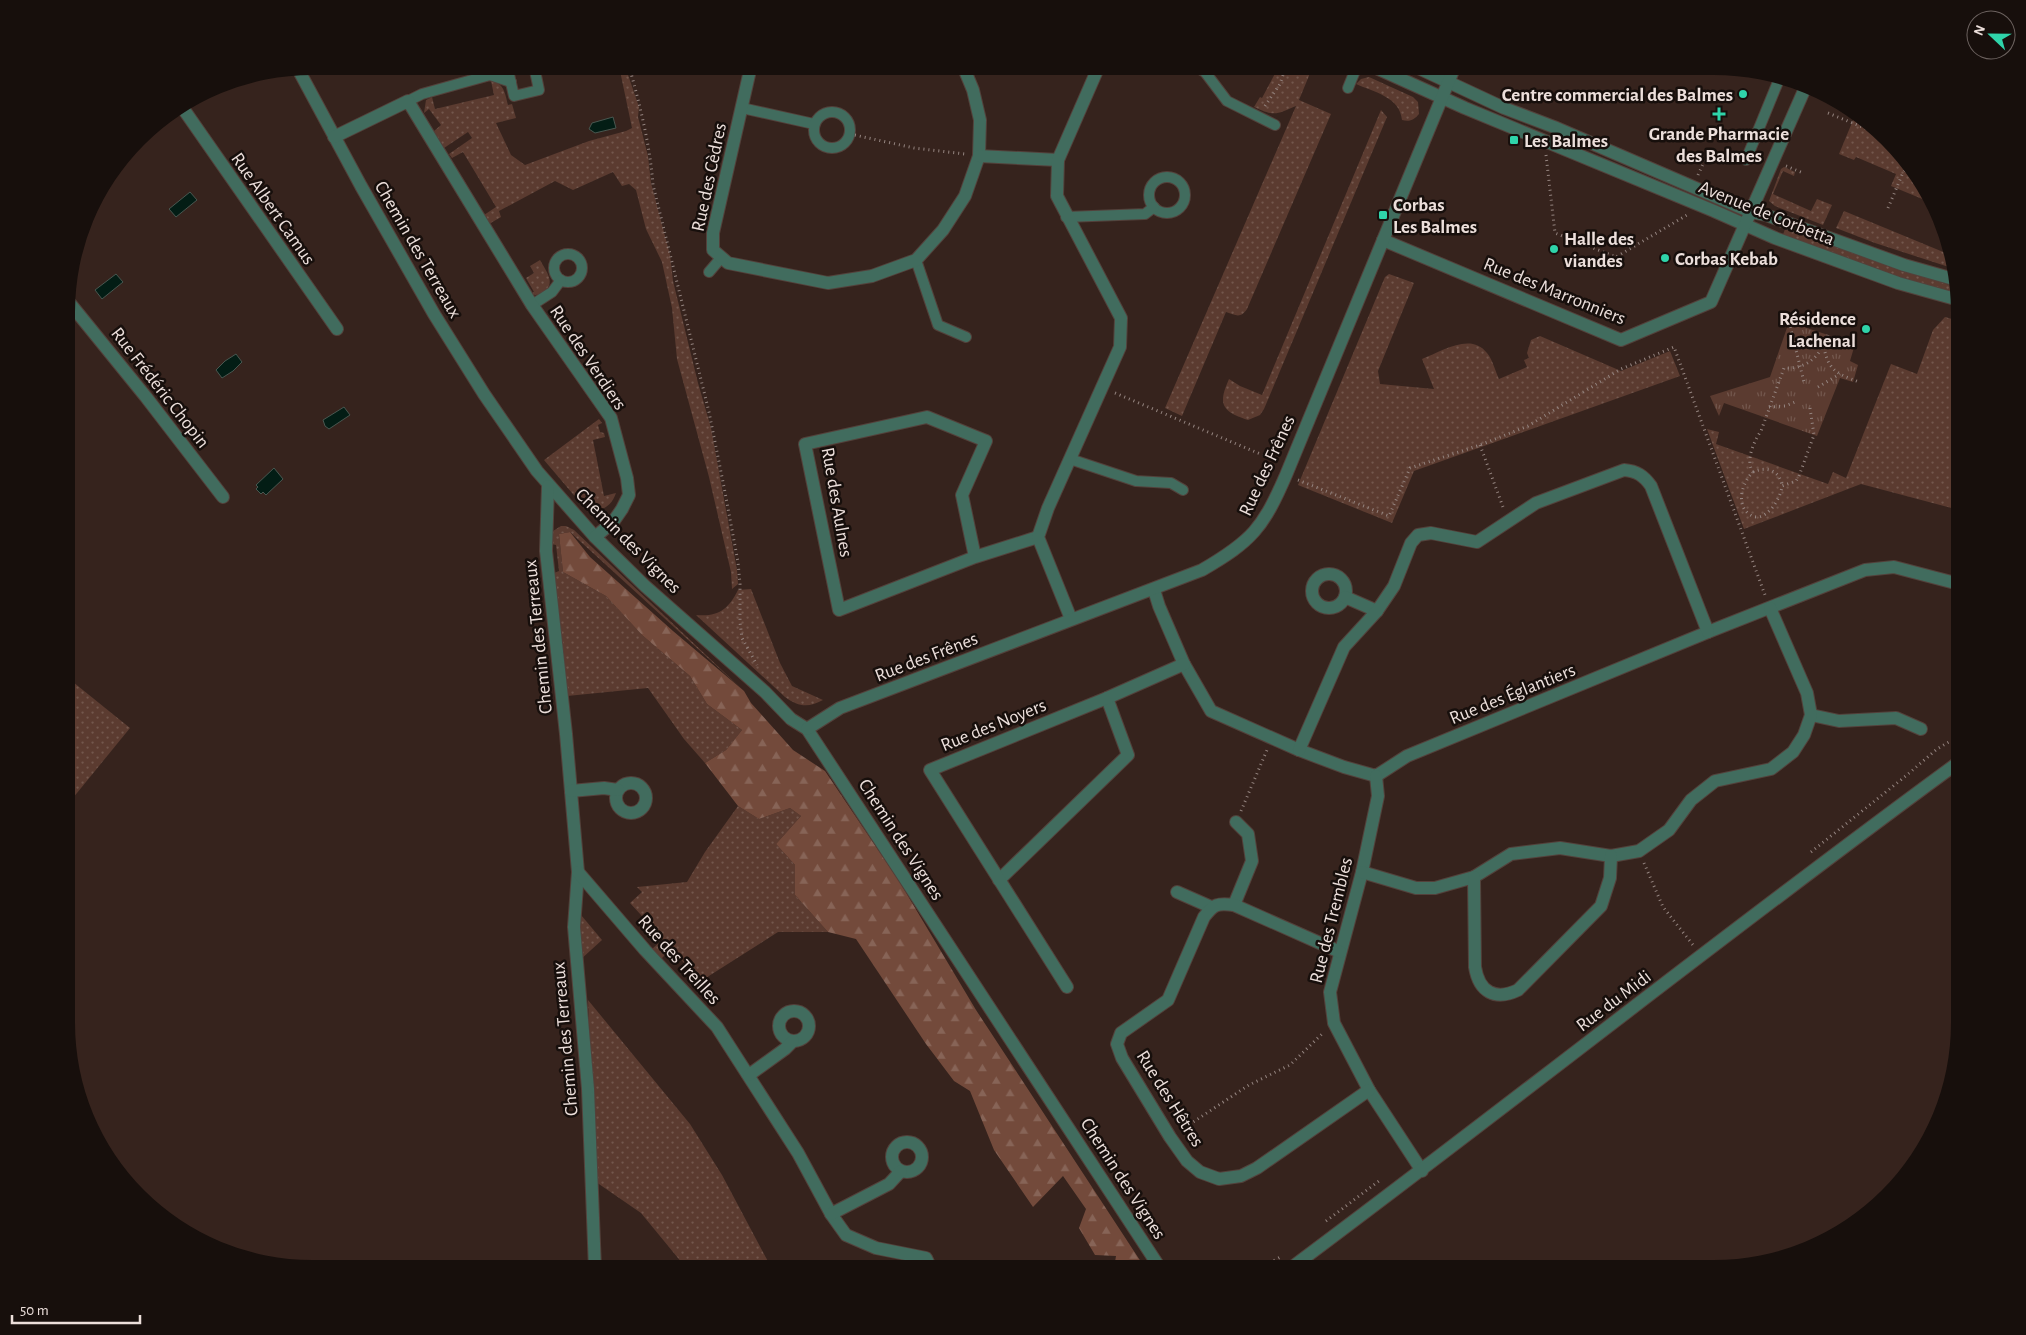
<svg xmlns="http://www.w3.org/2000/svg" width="2026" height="1335" viewBox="0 0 2026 1335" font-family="'Alegreya Sans',sans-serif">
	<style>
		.grass { fill: url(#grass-dots) }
		.forest { fill: url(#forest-firs) }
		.park { fill: url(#park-tufts) }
		.water { fill: #031d15; stroke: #495750 }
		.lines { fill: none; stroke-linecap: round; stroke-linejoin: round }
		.lane-casing { stroke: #53413b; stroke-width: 12 }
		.street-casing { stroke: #53413b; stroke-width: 14 }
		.path { stroke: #958580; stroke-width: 3; stroke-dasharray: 1 4; stroke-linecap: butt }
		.lane { stroke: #416c5e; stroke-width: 10 }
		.street { stroke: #416c5e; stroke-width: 12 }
		.poi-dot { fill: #2fd4aa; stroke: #170f0c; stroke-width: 2 }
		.labels { text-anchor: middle; stroke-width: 5; stroke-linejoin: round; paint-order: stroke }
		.poi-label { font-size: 19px; font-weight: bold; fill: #ecdfdb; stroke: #170f0c; text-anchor: start }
		.street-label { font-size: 19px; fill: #ecdfdb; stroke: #170f0c }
	</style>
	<defs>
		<pattern id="grass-dots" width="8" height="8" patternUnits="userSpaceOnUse" patternTransform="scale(1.25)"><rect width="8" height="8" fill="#5b3b30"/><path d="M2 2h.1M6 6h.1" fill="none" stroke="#73574d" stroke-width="1.8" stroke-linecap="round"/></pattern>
		<pattern id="forest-firs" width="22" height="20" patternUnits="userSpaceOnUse" patternTransform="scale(1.25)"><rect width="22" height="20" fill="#734a3b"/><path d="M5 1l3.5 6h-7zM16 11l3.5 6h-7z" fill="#876457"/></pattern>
		<pattern id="park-tufts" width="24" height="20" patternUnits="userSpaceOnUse" patternTransform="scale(1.25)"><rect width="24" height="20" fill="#5b3b30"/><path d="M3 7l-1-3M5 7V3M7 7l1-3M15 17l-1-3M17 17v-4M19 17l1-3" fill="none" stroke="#73574d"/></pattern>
	</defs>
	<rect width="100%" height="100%" fill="#36231d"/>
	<!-- grass -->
	<g class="grass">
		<path d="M619 66H625L639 107 638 117 648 156 651 183 670 255 673 281 698 383 711 428 737 570 738 584 732 589 731 572 709 477 677 359 672 308 662 262 646 229 636 190 629 184 622 186 613 172 573 190 555 181 499 211 501 217 489 224 484 215 496 207 463 152 452 158 449 154 472 138 468 132 444 148 434 131 441 125 429 109 424 113 426 100 432 97 435 109 494 95 491 81C504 83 505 93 508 105L512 104 516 118 496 123 511 155 525 165 589 141 626 131 632 128Z"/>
		<path d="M1279 66H1313L1299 100 1331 114 1247 309C1240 319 1236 315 1226 312L1182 416 1165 408 1296 106C1277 114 1275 117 1254 107L1260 97 1262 98Z"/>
		<path d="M1369 77 1413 97 1418 102 1419 114C1414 120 1410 122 1402 120 1400 97 1374 92 1356 84L1361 79Z"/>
		<path d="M1381 110 1387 117 1264 409 1260 415 1248 420C1221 411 1218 404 1229 379L1240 386 1262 395Z"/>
		<path d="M1856 113C1887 139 1916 164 1932 203L1891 186 1896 174 1856 157 1854 160 1839 154Z"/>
		<polygon points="1784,167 1795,172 1794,176 1783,171 1773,194 1811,211 1817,199 1832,205 1823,225 1775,206 1769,201 1781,169"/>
		<polygon points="1844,211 1953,256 1955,269 1875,243 1836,228"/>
		<polygon points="1785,229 1958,288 1959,296 1897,276 1783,235"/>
		<path d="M540 260C546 271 557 284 543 292 538 295 536 296 531 294L534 292 526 278 534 273 530 266Z"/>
		<path d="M1389 274 1414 283 1378 371 1380 384 1434 389 1422 359C1442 351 1471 332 1487 353 1493 360 1495 371 1499 379L1527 367 1524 360 1529 358 1527 353 1531 340 1540 336 1621 371 1670 351 1680 376 1414 471 1392 523 1298 485 1385 277Z"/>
		<polygon points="1945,317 1959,321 1959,510 1861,484 1744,529 1707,429 1719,432 1716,444 1828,484 1833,472 1846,478 1891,364 1917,374 1933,330"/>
		<path d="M599 419 602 423 598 425 600 432 604 433 605 437 593 440 604 496 616 493C612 505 605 509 593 512L578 500 544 460Z"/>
		<polygon points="561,526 566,526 574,530 744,691 570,532 559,534 563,572 606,596 642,635 690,676 707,704 742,730 726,750 705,763 684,739 648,688 567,696 554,573 559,571 556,545 551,544 553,531"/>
		<path d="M751 589 780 663 792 686 823 700C808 708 799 707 785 697L696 615C718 617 728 610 738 590Z"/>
		<polygon points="68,678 130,728 68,804"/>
		<polygon points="738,806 759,819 790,808 801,816 776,844 795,865 795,895 828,932 778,932 701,981 671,949 661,959 652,949 663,939 630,903 642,892 637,887 687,882 705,852"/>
		<polygon points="581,915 602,940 580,960 578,938"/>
		<polygon points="588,1000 690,1124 722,1175 772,1269 687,1269 641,1213 596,1182"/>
	</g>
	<!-- forest -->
	<polygon class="forest" points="570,532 590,557 673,631 744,691 751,703 793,750 825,771 899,881 976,1010 1145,1268 1114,1268 1116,1256 1095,1255 1079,1228 1086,1209 1063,1176 1033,1207 994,1150 970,1091 954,1081 926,1044 856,939 828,932 795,895 795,865 776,844 801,816 790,808 759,819 738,806 705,763 726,750 742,730 707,704 690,676 642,635 606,596 563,572 559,534"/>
	<!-- park -->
	<polygon class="park" points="1789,322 1855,344 1850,361 1858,365 1853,382 1840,378 1817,436 1724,403 1719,416 1710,396 1770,377"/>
	<!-- water -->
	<g class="water">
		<polygon points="613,117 616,128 595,133 589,129 592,123"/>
		<polygon points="190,192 197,200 176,217 169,209"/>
		<polygon points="116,274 123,282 102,299 95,290"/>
		<polygon points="236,354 242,362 233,371 222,378 216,370 225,361"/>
		<polygon points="344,407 350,415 329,429 325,426 323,420"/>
		<polygon points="274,468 283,479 266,495 263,492 261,494 256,489 258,487 256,485"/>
	</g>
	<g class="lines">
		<defs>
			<g id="lane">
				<polyline points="524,66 508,70 514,96 539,90 534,66"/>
				<polyline points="1195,66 1205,72 1227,101 1275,125"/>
				<polyline points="1348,88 1357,66"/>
				<polyline points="408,101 422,94 490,75 511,82"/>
				<polyline points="742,108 814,124"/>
				<circle cx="832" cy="130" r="18"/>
				<polyline points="1746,160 1780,77"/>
				<circle cx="1167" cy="195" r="18"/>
				<polyline points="1066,217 1145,214 1154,207"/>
				<circle cx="568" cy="268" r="14"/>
				<polyline points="916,260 938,325 966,337"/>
				<polyline points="709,272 721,258"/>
				<polyline points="532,305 552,292 561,280"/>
				<polyline points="1070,459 1136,481 1171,483 1183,490"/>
			</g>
			<g id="street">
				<polyline points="751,66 713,233 713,250 728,263 828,283 872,276 916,260 943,230 965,196 979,156 980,120 973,90 963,66"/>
				<polyline points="1372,66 1465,108 1714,211 1775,238 1898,283 1959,300"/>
				<polyline points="1414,66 1504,108 1554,127 1751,212 1766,215 1904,265 1957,280"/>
				<polyline points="298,69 361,186 434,314 484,394 537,471 595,537 645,586 765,692 791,719 807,729 1160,1268"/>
				<polyline points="182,107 337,329"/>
				<polyline points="334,137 408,101 532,305 611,418 627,478 629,495 622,509 613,522 595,537"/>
				<polyline points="979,156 1058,160"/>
				<polyline points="1383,240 1621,340 1711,302 1806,86"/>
				<polyline points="68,301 146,397 223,497"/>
				<polyline points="548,486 546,551 566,734 578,872 574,927 588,1089 595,1269"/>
				<polyline points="975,557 962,495 986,441 927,417 805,444 839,610 975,557 1038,537"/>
				<circle cx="1329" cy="591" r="17"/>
				<polyline points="1154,590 1159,606 1184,664 1211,711 1299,750 1344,767 1376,776 1407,756 1708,632 1865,570 1894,567 1959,584"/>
				<polyline points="1345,597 1377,611"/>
				<polyline points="1071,619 1038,537 1048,508 1120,347 1121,318 1057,196 1058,160 1099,66"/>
				<polyline points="1811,715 1839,721 1896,718 1921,729"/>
				<path d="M807 729 840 708 1202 570C1252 541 1263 528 1286 475L1455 66"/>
				<path d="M1299 750 1344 647 1377 611 1394 586 1411 543 1418 535 1431 533 1477 542 1536 503 1624 470C1637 471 1644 476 1651 486L1708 632"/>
				<polyline points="1376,776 1378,796 1362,872 1330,992 1334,1023 1369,1090 1422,1171"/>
				<circle cx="631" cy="798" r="15"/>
				<polyline points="571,791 604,788 618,790"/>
				<polyline points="578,872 645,950 717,1027 798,1153 831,1214 846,1235 876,1248 926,1258 931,1269"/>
				<polyline points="1362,872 1416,888 1435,888 1474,877 1511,854 1560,848 1611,856 1639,851 1669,830 1691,800 1715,781 1771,769 1793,752 1804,735 1811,715 1807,693 1770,608"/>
				<path d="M1474 877 1475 967C1479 992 1495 1001 1518 990L1601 906 1610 878 1611 856"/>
				<polyline points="999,880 1128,755 1107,698"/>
				<polyline points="1177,892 1211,907"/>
				<polyline points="1234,905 1252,861 1248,834 1236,822"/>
				<path d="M1340 952 1234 905C1217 903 1214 904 1204 917L1168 1000 1121 1033 1117 1044 1122 1058 1170 1137 1187 1161 1200 1172 1219 1179 1241 1176 1257 1168 1369 1090"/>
				<polyline points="1067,987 930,770 1107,698 1184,664"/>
				<circle cx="794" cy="1026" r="15"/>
				<polyline points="749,1075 785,1049 793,1041"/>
				<circle cx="907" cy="1157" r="15"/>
				<polyline points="831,1214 889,1184 901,1171"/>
				<path d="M1291 1268C1515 1101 1733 927 1959 762"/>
			</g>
		</defs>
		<!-- lane casing -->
		<use href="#lane" class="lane-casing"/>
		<!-- street casing -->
		<use href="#street" class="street-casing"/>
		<!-- path -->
		<g class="path">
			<path d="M629 66C640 105 650 145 653 185L709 412 724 487 738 562 740 584V622L742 638 757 665"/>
			<polyline points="1823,94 1832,103"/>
			<polyline points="1265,106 1280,84 1286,66"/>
			<polyline points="1828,113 1882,135"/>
			<polyline points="850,134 914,148 965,154"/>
			<polyline points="1546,155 1555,233 1616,257 1687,215"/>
			<polyline points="1786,166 1803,173"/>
			<polyline points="1698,175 1709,151"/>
			<polyline points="1888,208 1902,175 1909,165"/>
			<polyline points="1789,322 1804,382"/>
			<path d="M1824 347C1828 371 1838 374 1859 382"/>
			<polyline points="1818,387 1840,374"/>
			<polyline points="1115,393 1277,461"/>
			<polyline points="1769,407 1785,406 1795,402"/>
			<path d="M1810 408 1814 435 1799 476 1796 481 1782 486C1781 499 1764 526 1749 514 1735 504 1743 481 1753 472 1745 461 1754 441 1761 431L1784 368C1808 369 1820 356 1828 335"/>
			<polyline points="1480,445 1503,507"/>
			<path d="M1753 472C1766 466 1780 470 1782 486"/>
			<polyline points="1298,480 1389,516 1410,468 1480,445 1528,426 1621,369 1674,347 1765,595"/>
			<polyline points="1241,811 1267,750"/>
			<polyline points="1811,852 1907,775 1937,749 1959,736"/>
			<polyline points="1644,863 1663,907 1693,945"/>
			<polyline points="1181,1130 1249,1085 1290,1065 1324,1032"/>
			<polyline points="1326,1221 1379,1181"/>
			<polyline points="1261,1268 1282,1256"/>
		</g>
		<!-- lane -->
		<use href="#lane" class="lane"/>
		<!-- street -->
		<use href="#street" class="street"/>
	</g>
	<!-- markers -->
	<g class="poi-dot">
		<circle cx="1743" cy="94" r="5"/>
		<path d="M1716.5 106.5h5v5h5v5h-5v5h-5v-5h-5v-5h5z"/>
		<rect x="1509" y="135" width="10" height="10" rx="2.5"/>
		<rect x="1378" y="210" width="10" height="10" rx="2.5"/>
		<circle cx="1554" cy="249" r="5"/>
		<circle cx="1665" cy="258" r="5"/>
		<circle cx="1866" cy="329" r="5"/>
	</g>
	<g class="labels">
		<!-- poi labels -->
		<g class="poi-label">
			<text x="1733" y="101" text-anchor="end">Centre commercial des Balmes</text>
			<text x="1719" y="140" text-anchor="middle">Grande Pharmacie<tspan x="1719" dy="22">des Balmes</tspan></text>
			<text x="1524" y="147">Les Balmes</text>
			<text x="1393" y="211">Corbas<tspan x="1393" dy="22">Les Balmes</tspan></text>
			<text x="1564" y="245">Halle des<tspan x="1564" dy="22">viandes</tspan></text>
			<text x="1675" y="265">Corbas Kebab</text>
			<text x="1856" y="325" text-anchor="end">Résidence<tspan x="1856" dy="22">Lachenal</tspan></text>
		</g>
		<!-- street labels -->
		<g class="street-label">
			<text transform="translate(708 177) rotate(-78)" y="7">Rue des Cèdres</text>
			<text transform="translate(274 208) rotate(55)" y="7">Rue Albert Camus</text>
			<text transform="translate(1767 212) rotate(22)" y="7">Avenue de Corbetta</text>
			<text transform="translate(419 249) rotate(60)" y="7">Chemin des Terreaux</text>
			<text transform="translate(1555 290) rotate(22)" y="7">Rue des Marronniers</text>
			<text transform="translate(589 357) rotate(56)" y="7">Rue des Verdiers</text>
			<text transform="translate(161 387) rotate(52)" y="7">Rue Frédéric Chopin</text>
			<text transform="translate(1266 465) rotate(-65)" y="7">Rue des Frênes</text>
			<text transform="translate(838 502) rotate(80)" y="7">Rue des Aulnes</text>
			<text transform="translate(629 540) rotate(45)" y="7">Chemin des Vignes</text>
			<text transform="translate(537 637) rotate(-96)" y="7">Chemin des Terreaux</text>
			<text transform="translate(926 656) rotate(-21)" y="7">Rue des Frênes</text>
			<text transform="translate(1512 693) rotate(-22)" y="7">Rue des Églantiers</text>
			<text transform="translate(993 724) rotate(-22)" y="7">Rue des Noyers</text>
			<text transform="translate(902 839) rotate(57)" y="7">Chemin des Vignes</text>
			<text transform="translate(1330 920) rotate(-76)" y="7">Rue des Trembles</text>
			<text transform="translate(680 959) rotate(48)" y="7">Rue des Treilles</text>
			<text transform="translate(1613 1000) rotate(-37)" y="7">Rue du Midi</text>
			<text transform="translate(564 1039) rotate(-95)" y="7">Chemin des Terreaux</text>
			<text transform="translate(1171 1098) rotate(58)" y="7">Rue des Hêtres</text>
			<text transform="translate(1124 1178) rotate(57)" y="7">Chemin des Vignes</text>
		</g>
	</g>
	<!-- crop -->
	<path d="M0 0H2026V1335H0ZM312 75H1714A237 237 0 0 1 1951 312V1023A237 237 0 0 1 1714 1260H312A237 237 0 0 1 75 1023V312A237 237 0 0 1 312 75Z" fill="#170f0c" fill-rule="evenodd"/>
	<!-- north arrow -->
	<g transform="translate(1991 35) rotate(292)"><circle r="24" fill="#170f0c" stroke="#6c625f"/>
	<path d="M0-4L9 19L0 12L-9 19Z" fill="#2fd4aa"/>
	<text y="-8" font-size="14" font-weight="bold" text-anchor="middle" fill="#ecdfdb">N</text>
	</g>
	<!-- scale -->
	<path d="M12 1315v8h128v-8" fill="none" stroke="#ecdfdb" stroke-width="2.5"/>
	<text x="20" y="1315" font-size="15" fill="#ecdfdb" stroke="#170f0c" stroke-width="4" paint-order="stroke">50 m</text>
</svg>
